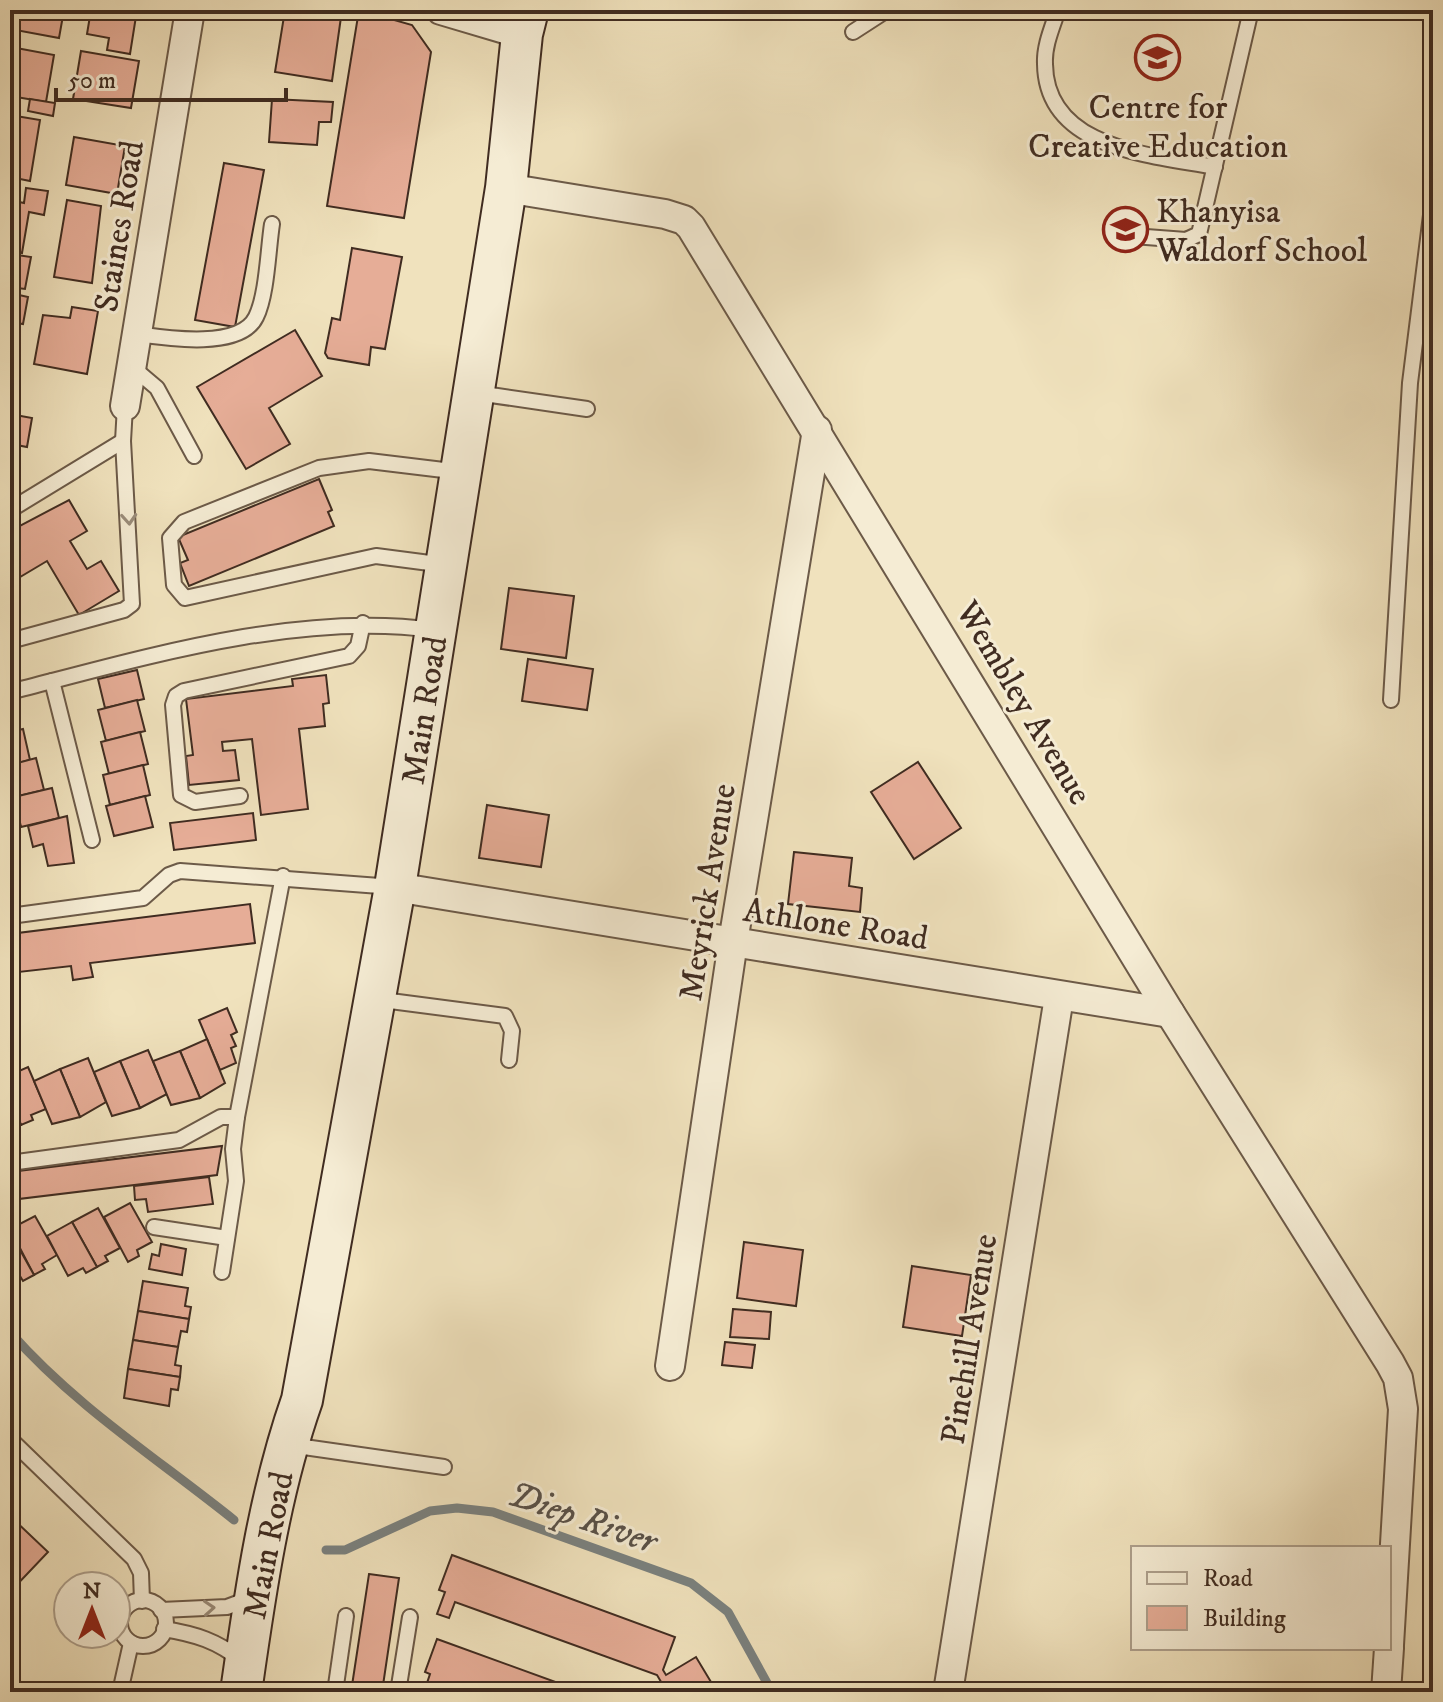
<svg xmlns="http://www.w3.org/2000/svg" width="1443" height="1702" viewBox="0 0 1443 1702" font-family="'IM FELL DW Pica',serif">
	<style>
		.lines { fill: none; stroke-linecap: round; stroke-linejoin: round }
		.stream { stroke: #7a817f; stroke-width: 9 }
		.building { fill: #e6ad97; stroke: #402c21; stroke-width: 2 }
		.lane-casing { stroke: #6c5a48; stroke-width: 18 }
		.street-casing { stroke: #6c5a48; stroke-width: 32 }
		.secondary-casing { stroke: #402c21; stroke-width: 44 }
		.lane { stroke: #f5ecd4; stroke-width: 14 }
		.street { stroke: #f5ecd4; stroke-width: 28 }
		.secondary { stroke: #f5ecd4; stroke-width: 40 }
		.oneway { stroke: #9a8c7a }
		.labels { text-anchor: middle; stroke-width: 6; stroke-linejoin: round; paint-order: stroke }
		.poi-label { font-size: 34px; fill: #402c21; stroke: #f5ecd4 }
		.street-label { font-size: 34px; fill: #402c21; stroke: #f5ecd4 }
		.water-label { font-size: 36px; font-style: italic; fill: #585048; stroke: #f5ecd4 }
	</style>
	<rect width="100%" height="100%" fill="#f0e2bd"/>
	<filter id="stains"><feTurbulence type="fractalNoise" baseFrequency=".0025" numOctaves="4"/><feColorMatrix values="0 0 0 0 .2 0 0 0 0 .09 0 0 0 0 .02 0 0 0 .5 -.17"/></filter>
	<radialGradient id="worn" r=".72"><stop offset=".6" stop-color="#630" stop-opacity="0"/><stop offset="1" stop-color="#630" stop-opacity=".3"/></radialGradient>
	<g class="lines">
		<!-- stream -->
		<g class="stream">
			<path d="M10 1332C75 1406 158 1459 234 1520"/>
			<polyline points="326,1550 345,1550 430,1511 457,1508 493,1512 691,1583 728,1612 772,1692"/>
		</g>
	</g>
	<!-- building -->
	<g class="building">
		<polygon points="19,10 64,10 59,38 10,29 10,16 18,17"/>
		<polygon points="91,10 137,10 130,54 107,50 109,38 87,34"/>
		<polygon points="285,10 341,17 332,81 275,72"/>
		<polygon points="359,10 412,25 431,52 404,218 327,206"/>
		<polygon points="11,47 54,55 46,102 10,96"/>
		<polygon points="81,51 139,61 131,108 73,99"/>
		<polygon points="30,99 55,103 53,116 28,111"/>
		<polygon points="272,99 333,102 331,122 319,122 317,145 269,142"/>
		<polygon points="10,115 40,120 30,181 10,177"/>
		<polygon points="74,137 125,146 117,194 66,185"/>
		<polygon points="224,163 264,170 235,327 195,320"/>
		<polygon points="26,188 48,191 44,215 29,212 22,253 10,251 10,200 24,203"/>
		<polygon points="67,200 101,206 92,283 54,277"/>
		<polygon points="352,248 402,257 385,349 371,347 369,365 328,358 325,353 332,318 340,320"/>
		<polygon points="10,254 31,257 25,289 10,287"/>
		<polygon points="10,293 28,297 23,324 10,322"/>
		<polygon points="72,307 98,311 87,374 34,364 43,315 70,318"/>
		<polygon points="295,330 322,376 269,408 290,444 246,469 197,387"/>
		<polygon points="10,414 32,418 27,447 11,444 10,452"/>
		<polygon points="319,479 332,510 328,512 334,526 189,586 180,563 188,560 178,537"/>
		<polygon points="69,500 87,531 70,541 87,569 101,561 119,591 79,615 47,561 10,583 10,531"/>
		<polygon points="509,588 574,596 566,658 501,649"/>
		<polygon points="528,659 593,669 587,710 522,701"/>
		<polygon points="137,670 144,699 105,708 98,679"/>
		<polygon points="326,675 329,703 323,704 325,726 299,729 308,809 261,815 252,739 222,742 223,751 235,750 239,780 189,785 186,756 193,755 186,699 293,686 292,679"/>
		<polygon points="137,700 145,731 106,741 98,710"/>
		<polygon points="23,729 30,760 10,765 10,732"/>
		<polygon points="140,732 148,764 109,774 101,742"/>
		<polygon points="36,758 44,790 10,798 10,765"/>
		<polygon points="918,762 961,828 914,859 871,792"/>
		<polygon points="143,765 150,795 110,805 103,775"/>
		<polygon points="52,788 59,818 21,827 14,797"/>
		<polygon points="145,796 153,827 114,836 106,806"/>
		<polygon points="487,805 549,815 541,867 479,858"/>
		<polygon points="253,813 256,840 174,850 170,823"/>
		<polygon points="67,816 74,863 48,866 43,844 33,847 28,826"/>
		<polygon points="794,852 852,858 849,886 862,888 860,912 788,904"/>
		<polygon points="250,904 255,943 90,963 93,977 73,980 71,966 10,973 10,934"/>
		<polygon points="227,1008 237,1032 231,1035 236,1046 231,1048 236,1063 220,1070 199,1020"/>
		<polygon points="207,1039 225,1083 200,1098 180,1051"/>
		<polygon points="148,1050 167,1094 140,1108 120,1061"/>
		<polygon points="180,1051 200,1098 171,1105 153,1061"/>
		<polygon points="88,1058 106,1102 80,1117 60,1069"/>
		<polygon points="120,1061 140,1108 112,1116 94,1072"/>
		<polygon points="28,1067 46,1109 31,1115 33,1120 21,1125 10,1098 10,1075"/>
		<polygon points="60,1069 80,1117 52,1124 34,1081"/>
		<polygon points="10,1098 21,1125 10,1130"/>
		<polygon points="222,1146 217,1175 10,1200 10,1172"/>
		<polygon points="209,1177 213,1204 148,1212 146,1199 135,1200 134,1186"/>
		<polygon points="130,1203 152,1242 137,1250 139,1256 128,1262 104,1217"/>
		<polygon points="98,1208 120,1248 105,1256 108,1261 97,1267 72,1222"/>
		<polygon points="35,1216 57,1255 42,1264 45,1269 34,1275 10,1229"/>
		<polygon points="72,1222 97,1267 86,1273 83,1268 68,1276 47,1236"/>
		<polygon points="10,1232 34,1275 23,1281 20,1276 10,1281"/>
		<polygon points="744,1242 803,1250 796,1306 737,1298"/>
		<polygon points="161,1244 186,1249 182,1275 149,1269 152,1254 159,1256"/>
		<polygon points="912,1266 971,1275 962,1336 903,1327"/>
		<polygon points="143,1281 188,1288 185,1306 191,1307 189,1319 138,1311"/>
		<polygon points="733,1309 771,1312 769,1339 730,1337"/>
		<polygon points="138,1311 189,1319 187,1332 181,1331 178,1347 133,1340"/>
		<polygon points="133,1340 178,1347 175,1365 181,1366 180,1377 128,1369"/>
		<polygon points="725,1342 755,1345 752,1368 722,1365"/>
		<polygon points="128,1369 180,1377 178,1390 171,1389 169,1406 124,1398"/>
		<polygon points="10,1516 48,1552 10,1592"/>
		<polygon points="452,1555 675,1637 663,1670 666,1675 696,1657 717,1692 667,1692 657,1675 455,1602 449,1618 437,1614 445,1592 439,1590"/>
		<polygon points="369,1574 399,1578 382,1692 351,1692"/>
		<polygon points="437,1639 583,1692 459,1692 440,1685 437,1692 424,1692 430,1674 425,1672"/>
	</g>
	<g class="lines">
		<defs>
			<g id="lane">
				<path d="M1058 10C1052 28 1044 46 1045 64 1046 150 1153 155 1215 167"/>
				<polyline points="853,32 887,10"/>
				<polyline points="1133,236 1186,240 1199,234 1251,10"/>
				<path d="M137 334C165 338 240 350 256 317 267 295 268 250 272 224"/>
				<polyline points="131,366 157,388 194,456"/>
				<polyline points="477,393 587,409"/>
				<polyline points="10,510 123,441"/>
				<polyline points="445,565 376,556 185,598 174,585 170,538 184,522 319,468 369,461 460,472"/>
				<polyline points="10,641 124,610 132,604 123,441 125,406"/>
				<polyline points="52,681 92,840"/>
				<path d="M10 692C143 658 297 611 434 630"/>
				<polyline points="1391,700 1410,383 1433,199"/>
				<polyline points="240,796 195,802 181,795 173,705 176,696 184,691 349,656 358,646 363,623"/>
				<polyline points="10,916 143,898 169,875 180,871 393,887"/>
				<polyline points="375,999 505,1016 512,1031 509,1060"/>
				<polyline points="10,1163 179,1140 221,1117 237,1117"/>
				<polyline points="154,1227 227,1238"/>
				<polyline points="222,1272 236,1181 233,1149 237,1117 283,876"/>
				<polyline points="10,1439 134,1559 141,1573 142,1601"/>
				<polyline points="304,1447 444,1467"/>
				<circle cx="143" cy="1623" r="23"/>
				<polyline points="161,1610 227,1607 251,1598"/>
				<path d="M164 1629C195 1634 218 1641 242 1661"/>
				<polyline points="120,1692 131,1643"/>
				<polyline points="335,1692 346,1616"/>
				<polyline points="398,1692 410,1617"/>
			</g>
			<g id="street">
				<polyline points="441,10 522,34"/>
				<polyline points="506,188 665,214 684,220 691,227 1170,1013 1390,1363 1398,1378 1403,1409 1389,1645"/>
				<polyline points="125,406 190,10"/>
				<polyline points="395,887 1170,1013"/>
				<polyline points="670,1366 733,942 817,430"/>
				<polyline points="948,1692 1059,997"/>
				<polyline points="1386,1692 1389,1648"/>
			</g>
			<path id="secondary" d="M241 1692C255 1594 269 1494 302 1400L395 887 506 188 522 34 528 10"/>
		</defs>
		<!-- lane casing -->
		<use href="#lane" class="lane-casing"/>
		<!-- street casing -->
		<use href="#street" class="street-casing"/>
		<!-- secondary casing -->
		<use href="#secondary" class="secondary-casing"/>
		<!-- lane -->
		<use href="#lane" class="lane"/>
		<!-- street -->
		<use href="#street" class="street"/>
		<!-- secondary -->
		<use href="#secondary" class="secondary"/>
	</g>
	<!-- one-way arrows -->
	<defs><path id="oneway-chevron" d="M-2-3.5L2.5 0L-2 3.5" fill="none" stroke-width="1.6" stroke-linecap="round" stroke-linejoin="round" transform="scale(2)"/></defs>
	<g class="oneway">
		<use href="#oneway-chevron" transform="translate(129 519) rotate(86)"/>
		<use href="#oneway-chevron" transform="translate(209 1608) rotate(-4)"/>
	</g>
	<!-- icons -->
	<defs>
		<symbol id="school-ring" viewBox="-11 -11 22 22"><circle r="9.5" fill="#f5ecd4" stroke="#8f2418" stroke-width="1.5"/><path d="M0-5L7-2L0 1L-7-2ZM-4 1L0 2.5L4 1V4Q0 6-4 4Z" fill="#8f2418"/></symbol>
	</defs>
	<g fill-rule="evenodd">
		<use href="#school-ring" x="1132" y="32" width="51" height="51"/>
		<use href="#school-ring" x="1100" y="204" width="51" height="51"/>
	</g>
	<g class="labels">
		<!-- poi labels -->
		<g class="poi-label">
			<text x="1158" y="118">Centre for<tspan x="1158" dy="39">Creative Education</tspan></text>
			<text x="1156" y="222" text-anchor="start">Khanyisa<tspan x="1156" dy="39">Waldorf School</tspan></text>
		</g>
		<!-- street labels -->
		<g class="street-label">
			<text transform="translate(118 226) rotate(-81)" y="12">Staines Road</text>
			<text transform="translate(1025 702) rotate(59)" y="12">Wembley Avenue</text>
			<text transform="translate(423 710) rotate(-81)" y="12">Main Road</text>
			<text transform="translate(706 892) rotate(-81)" y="12">Meyrick Avenue</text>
			<text transform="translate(836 923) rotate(9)" y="12">Athlone Road</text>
			<text transform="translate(968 1339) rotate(-81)" y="12">Pinehill Avenue</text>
			<text transform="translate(267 1545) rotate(-79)" y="12">Main Road</text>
		</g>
		<!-- water labels -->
		<g class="water-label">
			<text transform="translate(583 1516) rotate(19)" y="13">Diep River</text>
		</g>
	</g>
	<!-- margin -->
	<rect width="1443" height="1702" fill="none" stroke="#f0e2bd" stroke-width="40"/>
	<rect x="12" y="12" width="1419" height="1678" fill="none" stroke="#402c21" stroke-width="4"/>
	<rect x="20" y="20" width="1403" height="1662" fill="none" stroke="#402c21" stroke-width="2"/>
	<!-- legend -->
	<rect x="1131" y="1546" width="260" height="104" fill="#f5ecd4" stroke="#ad9f8c" stroke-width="2"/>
	<rect x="1147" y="1572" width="40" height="12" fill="#f5ecd4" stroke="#ad9f8c" stroke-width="2"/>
	<text x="1203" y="1586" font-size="24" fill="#402c21">Road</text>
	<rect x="1147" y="1606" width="40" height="24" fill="#e6ad97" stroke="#ad9f8c" stroke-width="2"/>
	<text x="1203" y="1626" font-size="24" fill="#402c21">Building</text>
	<!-- north arrow -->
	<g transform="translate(92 1610)"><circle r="38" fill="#f5ecd4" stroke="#ad9f8c" stroke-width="2"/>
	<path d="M0-6L14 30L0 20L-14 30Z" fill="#8f2418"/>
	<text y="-12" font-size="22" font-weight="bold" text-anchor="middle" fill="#402c21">N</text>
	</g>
	<!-- scale -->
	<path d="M56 88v12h230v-12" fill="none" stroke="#402c21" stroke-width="4"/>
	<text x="68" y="88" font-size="24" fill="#402c21" stroke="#f5ecd4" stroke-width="6" paint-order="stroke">50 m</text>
	<rect width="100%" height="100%" filter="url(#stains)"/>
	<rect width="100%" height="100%" fill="url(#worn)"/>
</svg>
